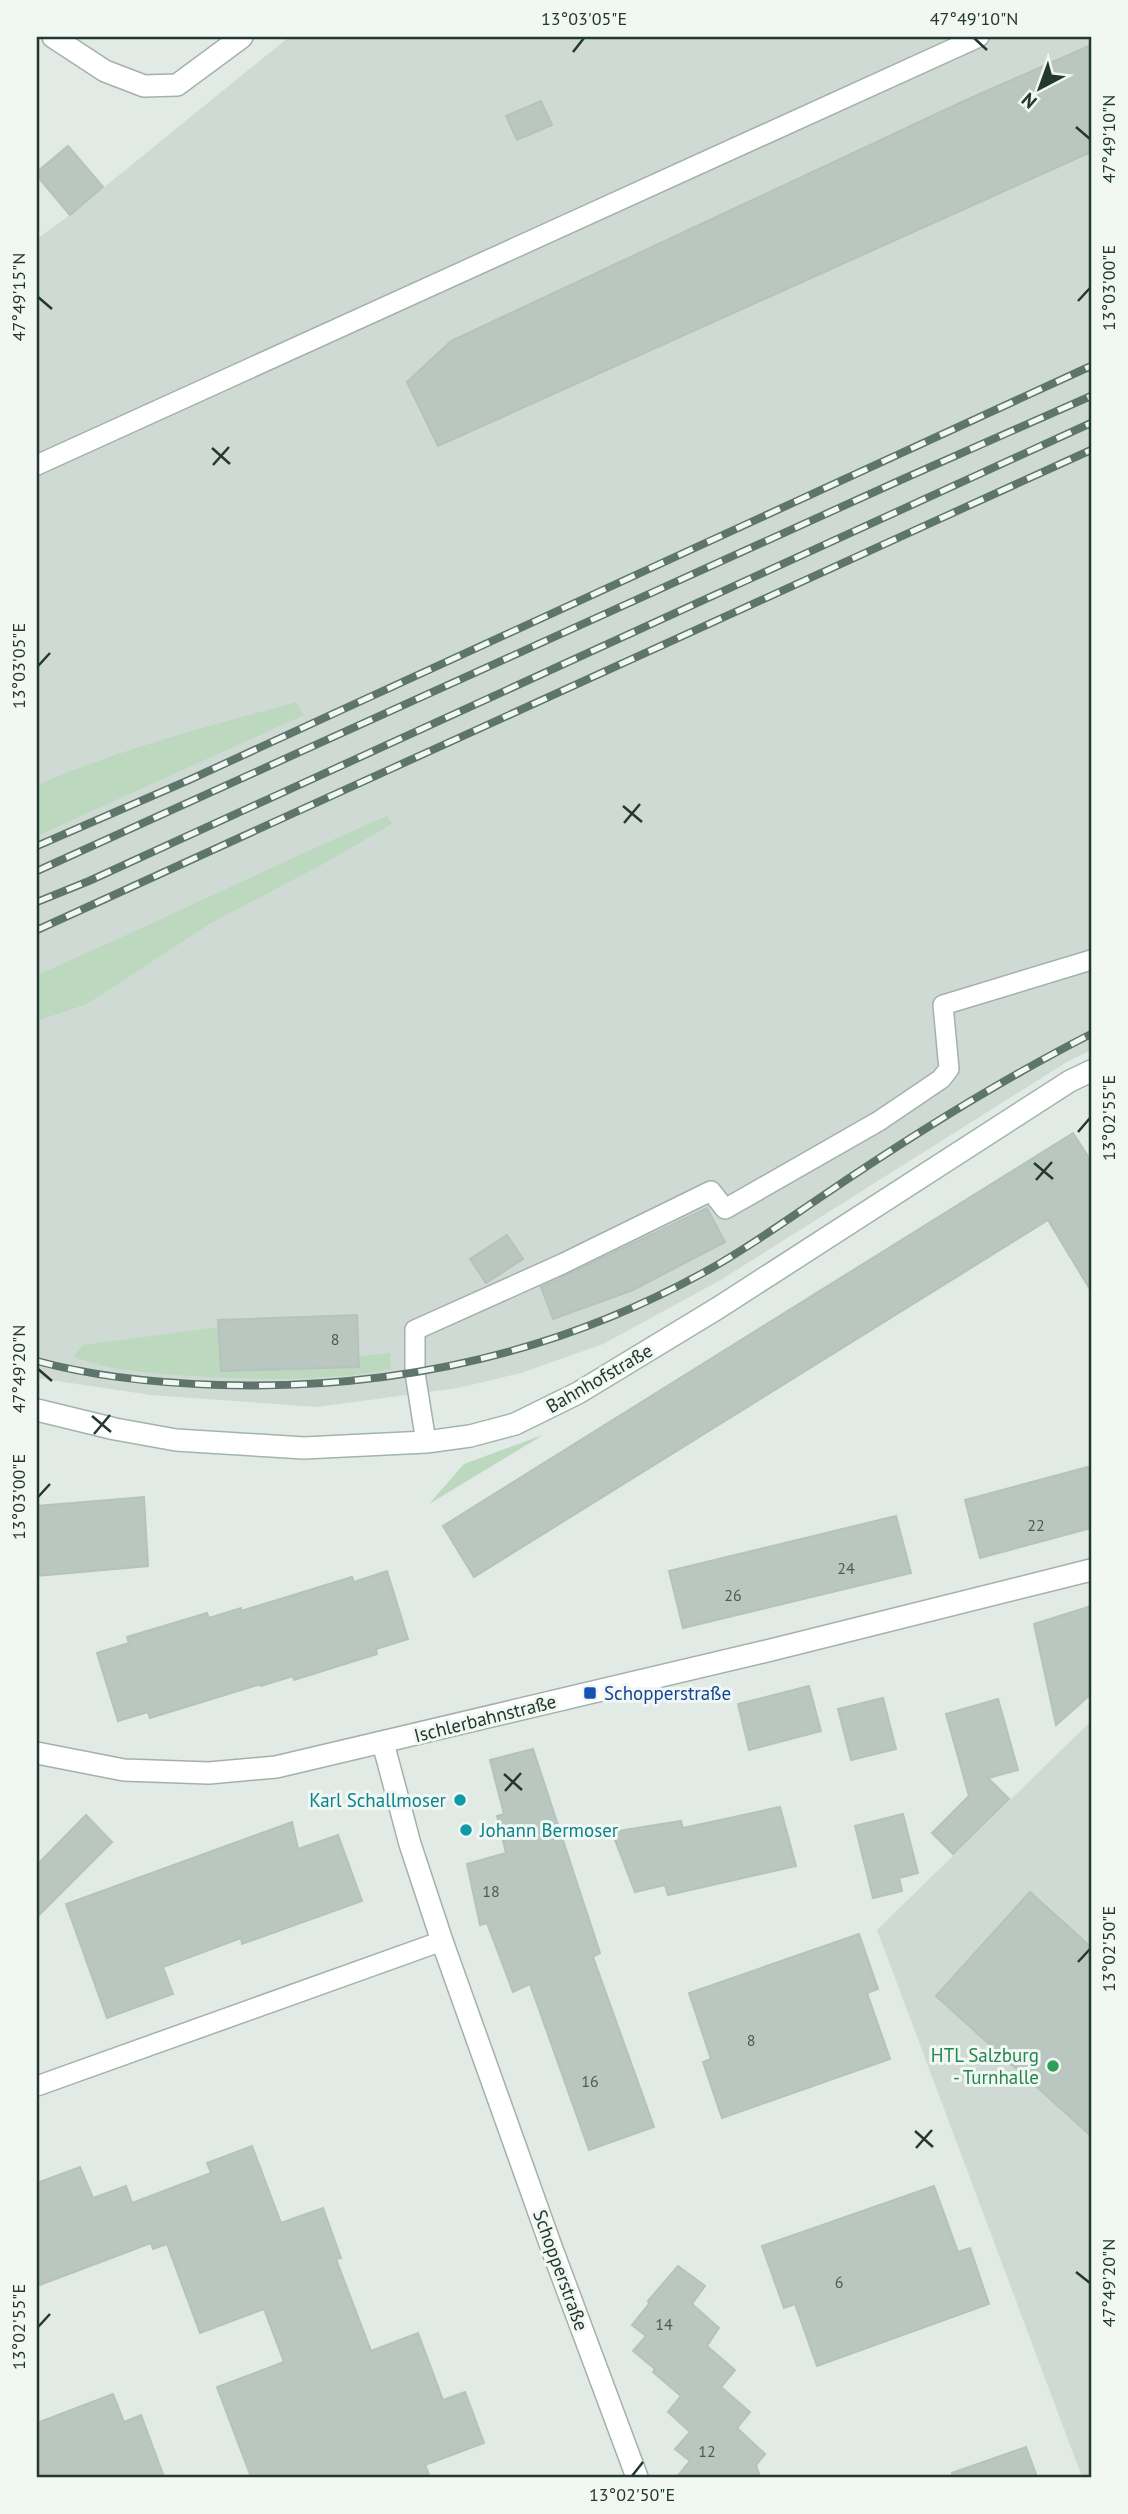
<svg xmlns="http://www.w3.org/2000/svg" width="1128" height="2514" viewBox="0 0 1128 2514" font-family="'PT Sans',sans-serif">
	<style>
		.built { fill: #d0dad4 }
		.green { fill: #bcd9c0 }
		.building { fill: #bac7c0; stroke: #b4c3bb; stroke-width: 2 }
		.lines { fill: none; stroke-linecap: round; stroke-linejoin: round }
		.lane-casing { stroke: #a4b1ab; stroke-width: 22 }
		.street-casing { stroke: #a4b1ab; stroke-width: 24 }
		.secondary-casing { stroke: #a1b5ab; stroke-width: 24 }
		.lane { stroke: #fff; stroke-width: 19 }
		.street { stroke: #fff; stroke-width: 21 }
		.secondary { stroke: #fff; stroke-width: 21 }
		.rail-casing { stroke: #5e756b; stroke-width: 8 }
		.rail { stroke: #f1f7f3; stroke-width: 5; stroke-dasharray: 16; stroke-linecap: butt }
		.ticks { fill: none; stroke: #233930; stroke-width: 2.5 }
		.transit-dot { fill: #1a4fb4; stroke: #f1f7f3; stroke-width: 2.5 }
		.culture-dot { fill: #0f9aa8; stroke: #f1f7f3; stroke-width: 2.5 }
		.leisure-dot { fill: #2e9e5b; stroke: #f1f7f3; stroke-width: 2.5 }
		.labels { text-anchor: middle; stroke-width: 6; stroke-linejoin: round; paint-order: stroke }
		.number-label { font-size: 16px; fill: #495c54 }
		.street-label { font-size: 19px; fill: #233930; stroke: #f1f7f3 }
		.transit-label { font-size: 19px; fill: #164399; stroke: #f1f7f3; text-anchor: start }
		.culture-label { font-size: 19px; fill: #0d838f; stroke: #f1f7f3; text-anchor: end }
		.leisure-label { font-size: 19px; fill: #27864d; stroke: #f1f7f3; text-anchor: end }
		.neatline { fill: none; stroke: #233930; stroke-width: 2.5 }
		.ticks-label { font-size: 18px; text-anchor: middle; fill: #233930 }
	</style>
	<rect width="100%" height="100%" fill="#e1eae5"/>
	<!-- built -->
	<g class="built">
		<polygon points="289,37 1091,37 1091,1050 1067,1062 719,1281 603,1344 521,1373 458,1388 317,1407 151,1395 37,1378 37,239 70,215"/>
		<polygon points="1091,1721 1091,2477 1082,2477 877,1930"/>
	</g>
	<!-- green -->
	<g class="green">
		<path d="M296 702 304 715 37 836V785C120 749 208 726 296 702Z"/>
		<path d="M387 816 392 824 327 862 211 923 87 1004 37 1021V975C155 924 269 867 387 816Z"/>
		<path d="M218 1327 221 1371 390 1353 391 1369C327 1382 258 1380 194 1376 153 1374 112 1371 73 1357L83 1345Z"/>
		<polygon points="543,1435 429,1504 464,1464"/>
	</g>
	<!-- building -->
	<g class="building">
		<polygon points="1091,45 1091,152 438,446 407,382 451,341 964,101"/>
		<polygon points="541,101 552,125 517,140 506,116"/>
		<polygon points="68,146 103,187 70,215 37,176 37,172"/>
		<polygon points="1073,1133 1091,1161 1091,1291 1048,1220 474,1577 443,1526"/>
		<polygon points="707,1208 725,1242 633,1290 553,1319 541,1287"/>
		<polygon points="507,1235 523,1259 486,1283 470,1259"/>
		<polygon points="357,1315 359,1367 221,1371 218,1320"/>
		<polygon points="1091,1466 1091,1528 980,1558 965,1500"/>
		<polygon points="144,1497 148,1566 37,1576 37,1506"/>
		<polygon points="896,1516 911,1573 683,1628 669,1571"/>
		<polygon points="387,1571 408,1639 376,1649 377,1654 294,1680 293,1676 261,1686 261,1684 150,1718 148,1712 118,1721 97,1653 129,1643 127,1637 207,1613 209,1618 241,1608 241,1611 352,1577 354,1582"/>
		<polygon points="1091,1606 1091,1694 1056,1725 1034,1624"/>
		<polygon points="809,1686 821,1731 749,1750 738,1704"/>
		<polygon points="883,1698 896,1749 851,1760 838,1709"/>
		<polygon points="998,1699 1018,1770 988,1778 1009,1799 953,1854 932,1833 969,1796 946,1714"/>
		<polygon points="533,1749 600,1953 593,1957 654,2127 589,2150 530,1984 513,1992 487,1923 480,1925 467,1864 506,1853 497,1816 504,1814 490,1760"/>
		<polygon points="780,1807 796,1866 668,1895 665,1885 635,1892 612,1832 681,1821 683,1828"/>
		<polygon points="903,1814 918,1873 899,1878 902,1891 873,1898 855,1826"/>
		<polygon points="86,1815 112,1842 37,1917 37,1865"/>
		<polygon points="292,1822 298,1849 338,1835 362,1901 242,1944 241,1938 163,1967 173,1994 107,2018 66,1904"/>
		<polygon points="1030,1892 1091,1947 1091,2136 936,1996"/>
		<polygon points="859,1934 878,1989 867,1993 890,2059 722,2118 703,2062 711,2059 689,1993"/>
		<polygon points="252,2146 281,2223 323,2208 341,2258 336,2259 371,2351 418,2333 443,2400 465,2392 484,2443 425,2465 430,2477 251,2477 217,2387 284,2362 264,2309 200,2333 167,2244 153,2249 151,2243 37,2286 37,2183 80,2167 93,2198 126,2186 132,2203 211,2173 207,2163"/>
		<polygon points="934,2186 958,2252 970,2248 989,2304 817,2366 795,2304 784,2308 762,2246"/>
		<polygon points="678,2266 705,2286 692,2304 719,2328 707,2346 735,2370 721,2387 750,2412 737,2428 765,2454 756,2465 760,2477 677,2477 690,2461 675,2449 690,2432 668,2412 681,2396 653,2372 655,2369 633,2351 646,2336 632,2325 649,2304 648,2301"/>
		<polygon points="113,2394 124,2422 141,2415 164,2477 37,2477 37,2423"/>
		<polygon points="1026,2447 1037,2477 953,2477 952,2473"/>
	</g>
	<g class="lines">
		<defs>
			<g id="lane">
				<polyline points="37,465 979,37"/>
				<polyline points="426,1442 415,1373 415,1330 562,1264 711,1191 725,1209 879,1121 941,1079 949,1069 943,1005 1091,960"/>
				<polyline points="37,2086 442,1941"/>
			</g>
			<g id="street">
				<polyline points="53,37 105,71 144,86 177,85 242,37"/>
				<polyline points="383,1743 410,1844 442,1941 552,2249 637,2477"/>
				<polyline points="37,1753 124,1770 209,1773 276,1767 771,1650 1091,1570"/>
			</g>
			<polyline id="secondary" points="37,1410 115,1429 176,1440 304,1448 426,1442 470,1436 515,1424 578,1393 718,1308 1070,1081 1091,1071"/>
		</defs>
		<!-- lane casing -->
		<use href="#lane" class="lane-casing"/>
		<!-- street casing -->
		<use href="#street" class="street-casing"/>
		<!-- secondary casing -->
		<use href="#secondary" class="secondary-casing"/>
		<!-- lane -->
		<use href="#lane" class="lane"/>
		<!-- street -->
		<use href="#street" class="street"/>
		<!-- secondary -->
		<use href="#secondary" class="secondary"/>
		<defs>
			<g id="rail">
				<polyline points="37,846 189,780 1091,366"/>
				<polyline points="37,871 903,479 1091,396"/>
				<polyline points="37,902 89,881 1091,423"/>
				<polyline points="37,930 1091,450"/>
				<path d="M37 1361C95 1377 158 1383 219 1385 392 1390 558 1354 710 1269 749 1247 784 1222 821 1197 908 1138 997 1082 1091 1034"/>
			</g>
		</defs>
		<!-- rail casing -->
		<use href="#rail" class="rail-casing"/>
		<!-- rail -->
		<use href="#rail" class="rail"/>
	</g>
	<!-- ticks -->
	<path class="ticks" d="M974 38 987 50M573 52 584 38M1076 127 1090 139M38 297 52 309M1078 301 1090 288M212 448 230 464M213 465 229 447M38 666 50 653M623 806 642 822M624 823 640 804M1078 1132 1090 1118M1034 1163 1053 1179M1036 1180 1052 1162M38 1369 52 1381M92 1416 111 1432M94 1434 110 1415M38 1497 50 1484M504 1774 522 1790M505 1791 521 1773M1078 1962 1090 1949M915 2131 933 2147M916 2148 932 2130M1076 2272 1090 2283M38 2327 50 2314M632 2476 643 2462"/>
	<!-- markers -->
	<rect class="transit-dot" x="583" y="1686" width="14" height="14" rx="3.5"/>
	<g class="culture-dot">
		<circle cx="460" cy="1800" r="7"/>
		<circle cx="466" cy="1830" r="7"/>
	</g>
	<circle class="leisure-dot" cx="1053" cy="2066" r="7"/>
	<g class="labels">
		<!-- number labels -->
		<g class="number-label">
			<text x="335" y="1345">8</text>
			<text x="1036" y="1531">22</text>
			<text x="846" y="1574">24</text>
			<text x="733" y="1601">26</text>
			<text x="491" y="1897">18</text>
			<text x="751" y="2046">8</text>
			<text x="590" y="2087">16</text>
			<text x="839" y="2288">6</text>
			<text x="664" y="2330">14</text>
			<text x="707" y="2457">12</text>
		</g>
		<!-- street labels -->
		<g class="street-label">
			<text transform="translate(599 1378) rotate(-30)" y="7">Bahnhofstraße</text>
			<text transform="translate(485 1718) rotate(-14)" y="7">Ischlerbahnstraße</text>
			<text transform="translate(561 2270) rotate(70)" y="7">Schopperstraße</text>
		</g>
		<!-- transit labels -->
		<g class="transit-label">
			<text x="604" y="1700">Schopperstraße</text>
		</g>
		<!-- culture labels -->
		<g class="culture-label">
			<text x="446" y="1807">Karl Schallmoser</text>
			<text x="480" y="1837" text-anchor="start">Johann Bermoser</text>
		</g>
		<!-- leisure labels -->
		<g class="leisure-label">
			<text x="1039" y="2062">HTL Salzburg<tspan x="1039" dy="22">- Turnhalle</tspan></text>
		</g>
	</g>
	<!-- border -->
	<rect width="1128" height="2514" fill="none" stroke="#f1f7f3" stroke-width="77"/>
	<!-- north arrow -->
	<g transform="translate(1040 88) rotate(221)" stroke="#f1f7f3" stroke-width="5" paint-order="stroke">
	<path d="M0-5L12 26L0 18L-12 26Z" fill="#233930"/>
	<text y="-10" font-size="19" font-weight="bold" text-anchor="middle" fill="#233930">N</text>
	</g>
	<rect x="38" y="38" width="1052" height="2438" class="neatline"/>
	<g class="ticks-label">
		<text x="584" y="25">13°03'05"E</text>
		<text x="974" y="25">47°49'10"N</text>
		<text transform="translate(1109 139) rotate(-90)" y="6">47°49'10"N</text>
		<text transform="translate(1109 288) rotate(-90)" y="6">13°03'00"E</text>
		<text transform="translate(19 297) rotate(-90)" y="6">47°49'15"N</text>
		<text transform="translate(19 666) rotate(-90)" y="6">13°03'05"E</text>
		<text transform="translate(1109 1118) rotate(-90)" y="6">13°02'55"E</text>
		<text transform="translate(19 1369) rotate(-90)" y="6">47°49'20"N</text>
		<text transform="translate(19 1497) rotate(-90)" y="6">13°03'00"E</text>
		<text transform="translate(1109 1949) rotate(-90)" y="6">13°02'50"E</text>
		<text transform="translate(1109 2283) rotate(-90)" y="6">47°49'20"N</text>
		<text transform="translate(19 2327) rotate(-90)" y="6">13°02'55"E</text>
		<text x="632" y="2501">13°02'50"E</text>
	</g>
</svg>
